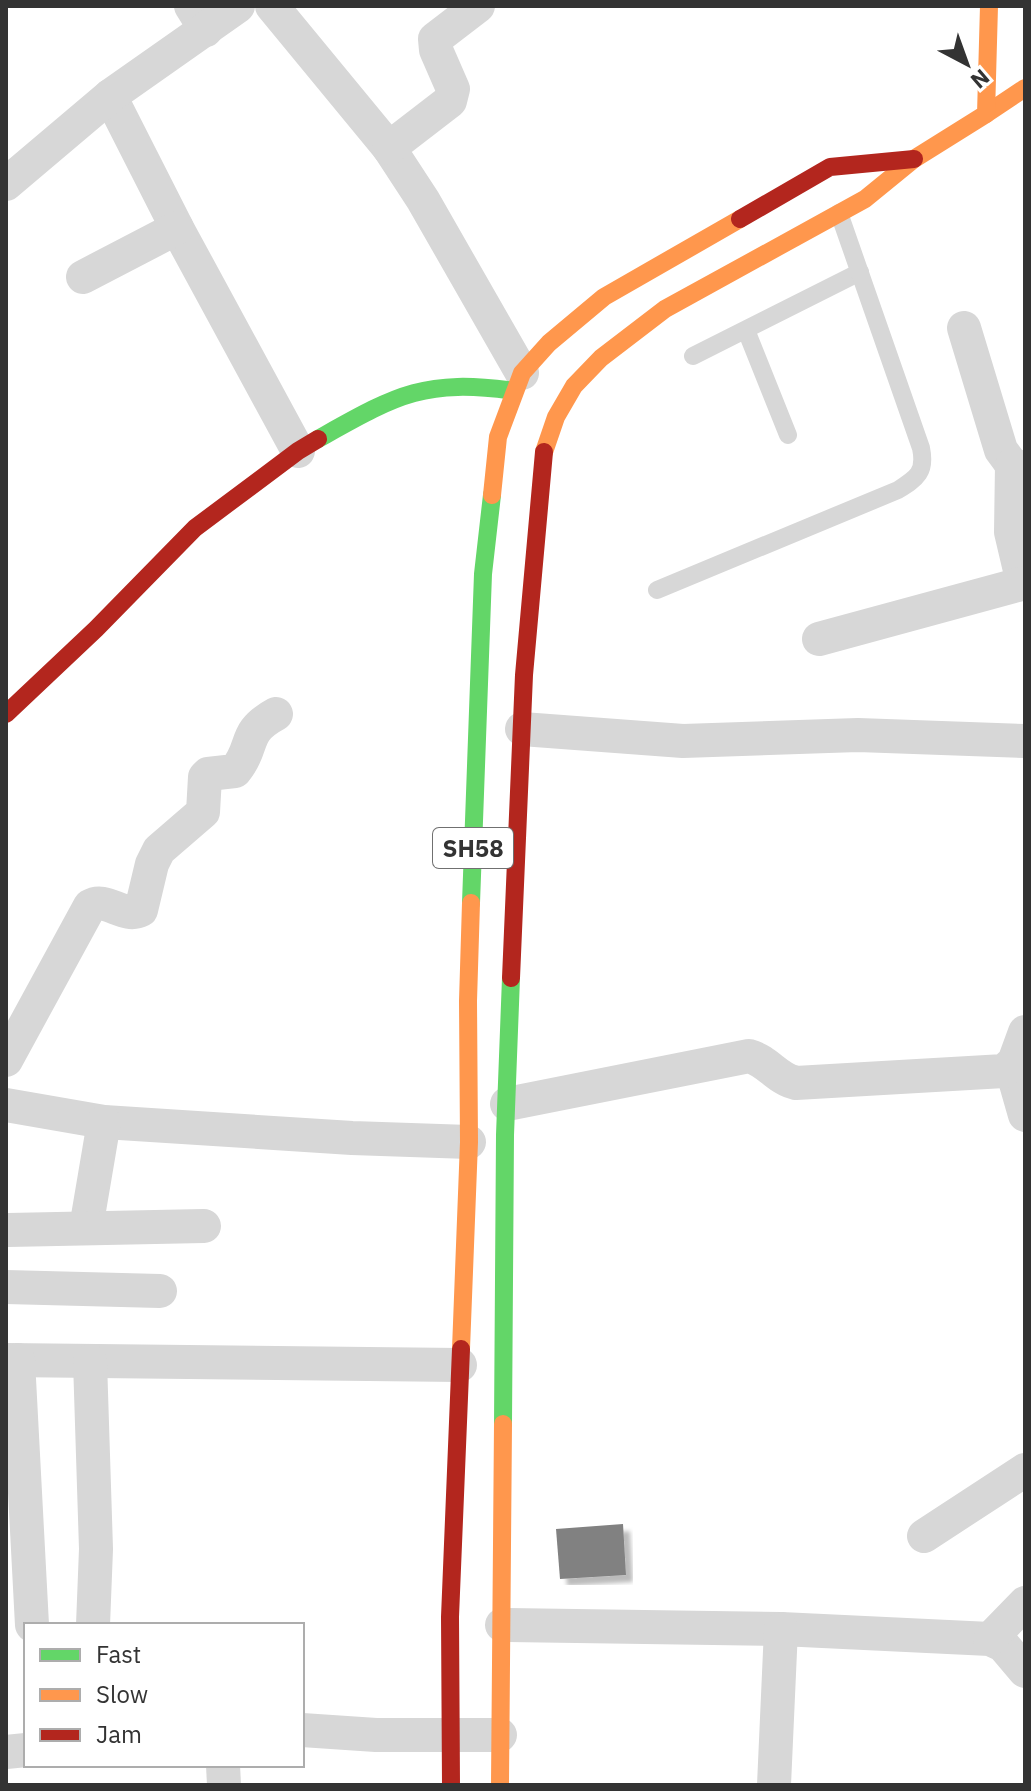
<svg xmlns="http://www.w3.org/2000/svg" width="1031" height="1791" viewBox="0 0 1031 1791" font-family="'IBM Plex Sans',sans-serif">
<style>
.building{fill:#818181;filter:url(#shadow)}
.lines{fill:none;stroke-linecap:round;stroke-linejoin:round}
.lane{stroke:#d7d7d7;stroke-width:18}
.street{stroke:#d7d7d7;stroke-width:34}
.fast{stroke:#63d668;stroke-width:18}
.slow{stroke:#ff974d;stroke-width:18}
.jam{stroke:#b3261e;stroke-width:18}
.labels{text-anchor:middle;dominant-baseline:central;stroke-width:8;stroke-linejoin:round;paint-order:stroke}
.shield{fill:#fff;stroke:#707070;stroke-width:2}
.shield-label{font-size:24px;font-weight:bold;fill:#333}
</style>
<defs>
<filter id="shadow"><feDropShadow dx="7" dy="7" stdDeviation="2" flood-color="#0004"/></filter>
</defs>
<rect width="100%" height="100%" fill="#fff"/>
<path class="building" d="M623 1524 626 1575 560 1579 556 1529Z"/>
<g class="lines">
<g class="lane">
<path d="M746 330 788 435"/>
<path d="M693 356 860 272"/>
<path d="M657 590 898 490C917 478 926 472 921 448L839 213"/>
</g>
<g class="street">
<path d="M191 6 206 30"/>
<path d="M272 6 389 148 423 200 522 373"/>
<path d="M110 96 177 228 298 451"/>
<path d="M389 148 450 101 453 89 436 50 435 39 478 6"/>
<path d="M6 184 110 96 238 6"/>
<path d="M83 277 177 228"/>
<path d="M964 328 1001 450 1012 465 1025 468"/>
<path d="M1012 465 1011 532 1023 583"/>
<path d="M819 639 1025 583"/>
<path d="M522 729 683 741 858 735 1025 741"/>
<path d="M6 1060 90 906C106 896 124 919 141 910L152 864 159 850 203 812 205 777 208 774 235 771C256 746 241 733 276 714"/>
<path d="M1011 1066 1025 1115"/>
<path d="M507 1104 749 1056C768 1061 777 1079 796 1083L1004 1071 1014 1062 1025 1032"/>
<path d="M6 1105 104 1122 352 1138 469 1142"/>
<path d="M86 1228 104 1122"/>
<path d="M8 1230 204 1226"/>
<path d="M6 1287 160 1291"/>
<path d="M6 1360 460 1365"/>
<path d="M18 1360 32 1625"/>
<path d="M90 1361 96 1549 93 1625"/>
<path d="M924 1536 1025 1470"/>
<path d="M502 1625 781 1629 990 1639 1003 1645 1025 1671"/>
<path d="M990 1639 1025 1603"/>
<path d="M302 1730 376 1735H500"/>
<path d="M6 1752 26 1750"/>
<path d="M223 1765 224 1785"/>
<path d="M774 1785 781 1629"/>
</g>
<g class="fast">
<path d="M318 439C395 396 423 378 514 391"/>
<path d="M471 903 483 574 492 495"/>
<path d="M503 1424 505 1135 511 978"/>
</g>
<g class="slow">
<path d="M986 114 1025 88"/>
<path d="M544 452 556 417 574 386 601 358 665 309 865 199 914 159 986 114 989 6"/>
<path d="M492 495 498 437 522 373 549 343 604 297 740 219"/>
<path d="M461 1349 469 1142 468 1001 471 903"/>
<path d="M500 1785 503 1424"/>
</g>
<g class="jam">
<path d="M740 219 830 167 914 159"/>
<path d="M6 714 96 629 195 528 298 451 318 439"/>
<path d="M511 978 524 675 544 452"/>
<path d="M451 1785 450 1617 461 1349"/>
</g>
</g>
<g class="labels">
<rect class="shield" x="433" y="828" width="80" height="40" rx="6"/>
<g class="shield-label">
<text x="473" y="848">SH58</text>
</g>
</g>
<rect width="1031" height="1791" fill="none" stroke="#333333" stroke-width="16"/>
<rect x="24" y="1623" width="280" height="144" fill="#ffffff" stroke="#adadad" stroke-width="2"/>
<rect x="40" y="1649" width="40" height="12" fill="#63d668" stroke="#adadad" stroke-width="2"/>
<text x="96" y="1663" font-size="24" fill="#333333">Fast</text>
<rect x="40" y="1689" width="40" height="12" fill="#ff974d" stroke="#adadad" stroke-width="2"/>
<text x="96" y="1703" font-size="24" fill="#333333">Slow</text>
<rect x="40" y="1729" width="40" height="12" fill="#b3261e" stroke="#adadad" stroke-width="2"/>
<text x="96" y="1743" font-size="24" fill="#333333">Jam</text>
<g transform="translate(967 64) rotate(139)" stroke="#ffffff" stroke-width="6" paint-order="stroke">
<path d="M0-6L14 30L0 20L-14 30Z" fill="#333333"/>
<text y="-12" font-size="22" font-weight="bold" text-anchor="middle" fill="#333333">N</text>
</g>
</svg>
